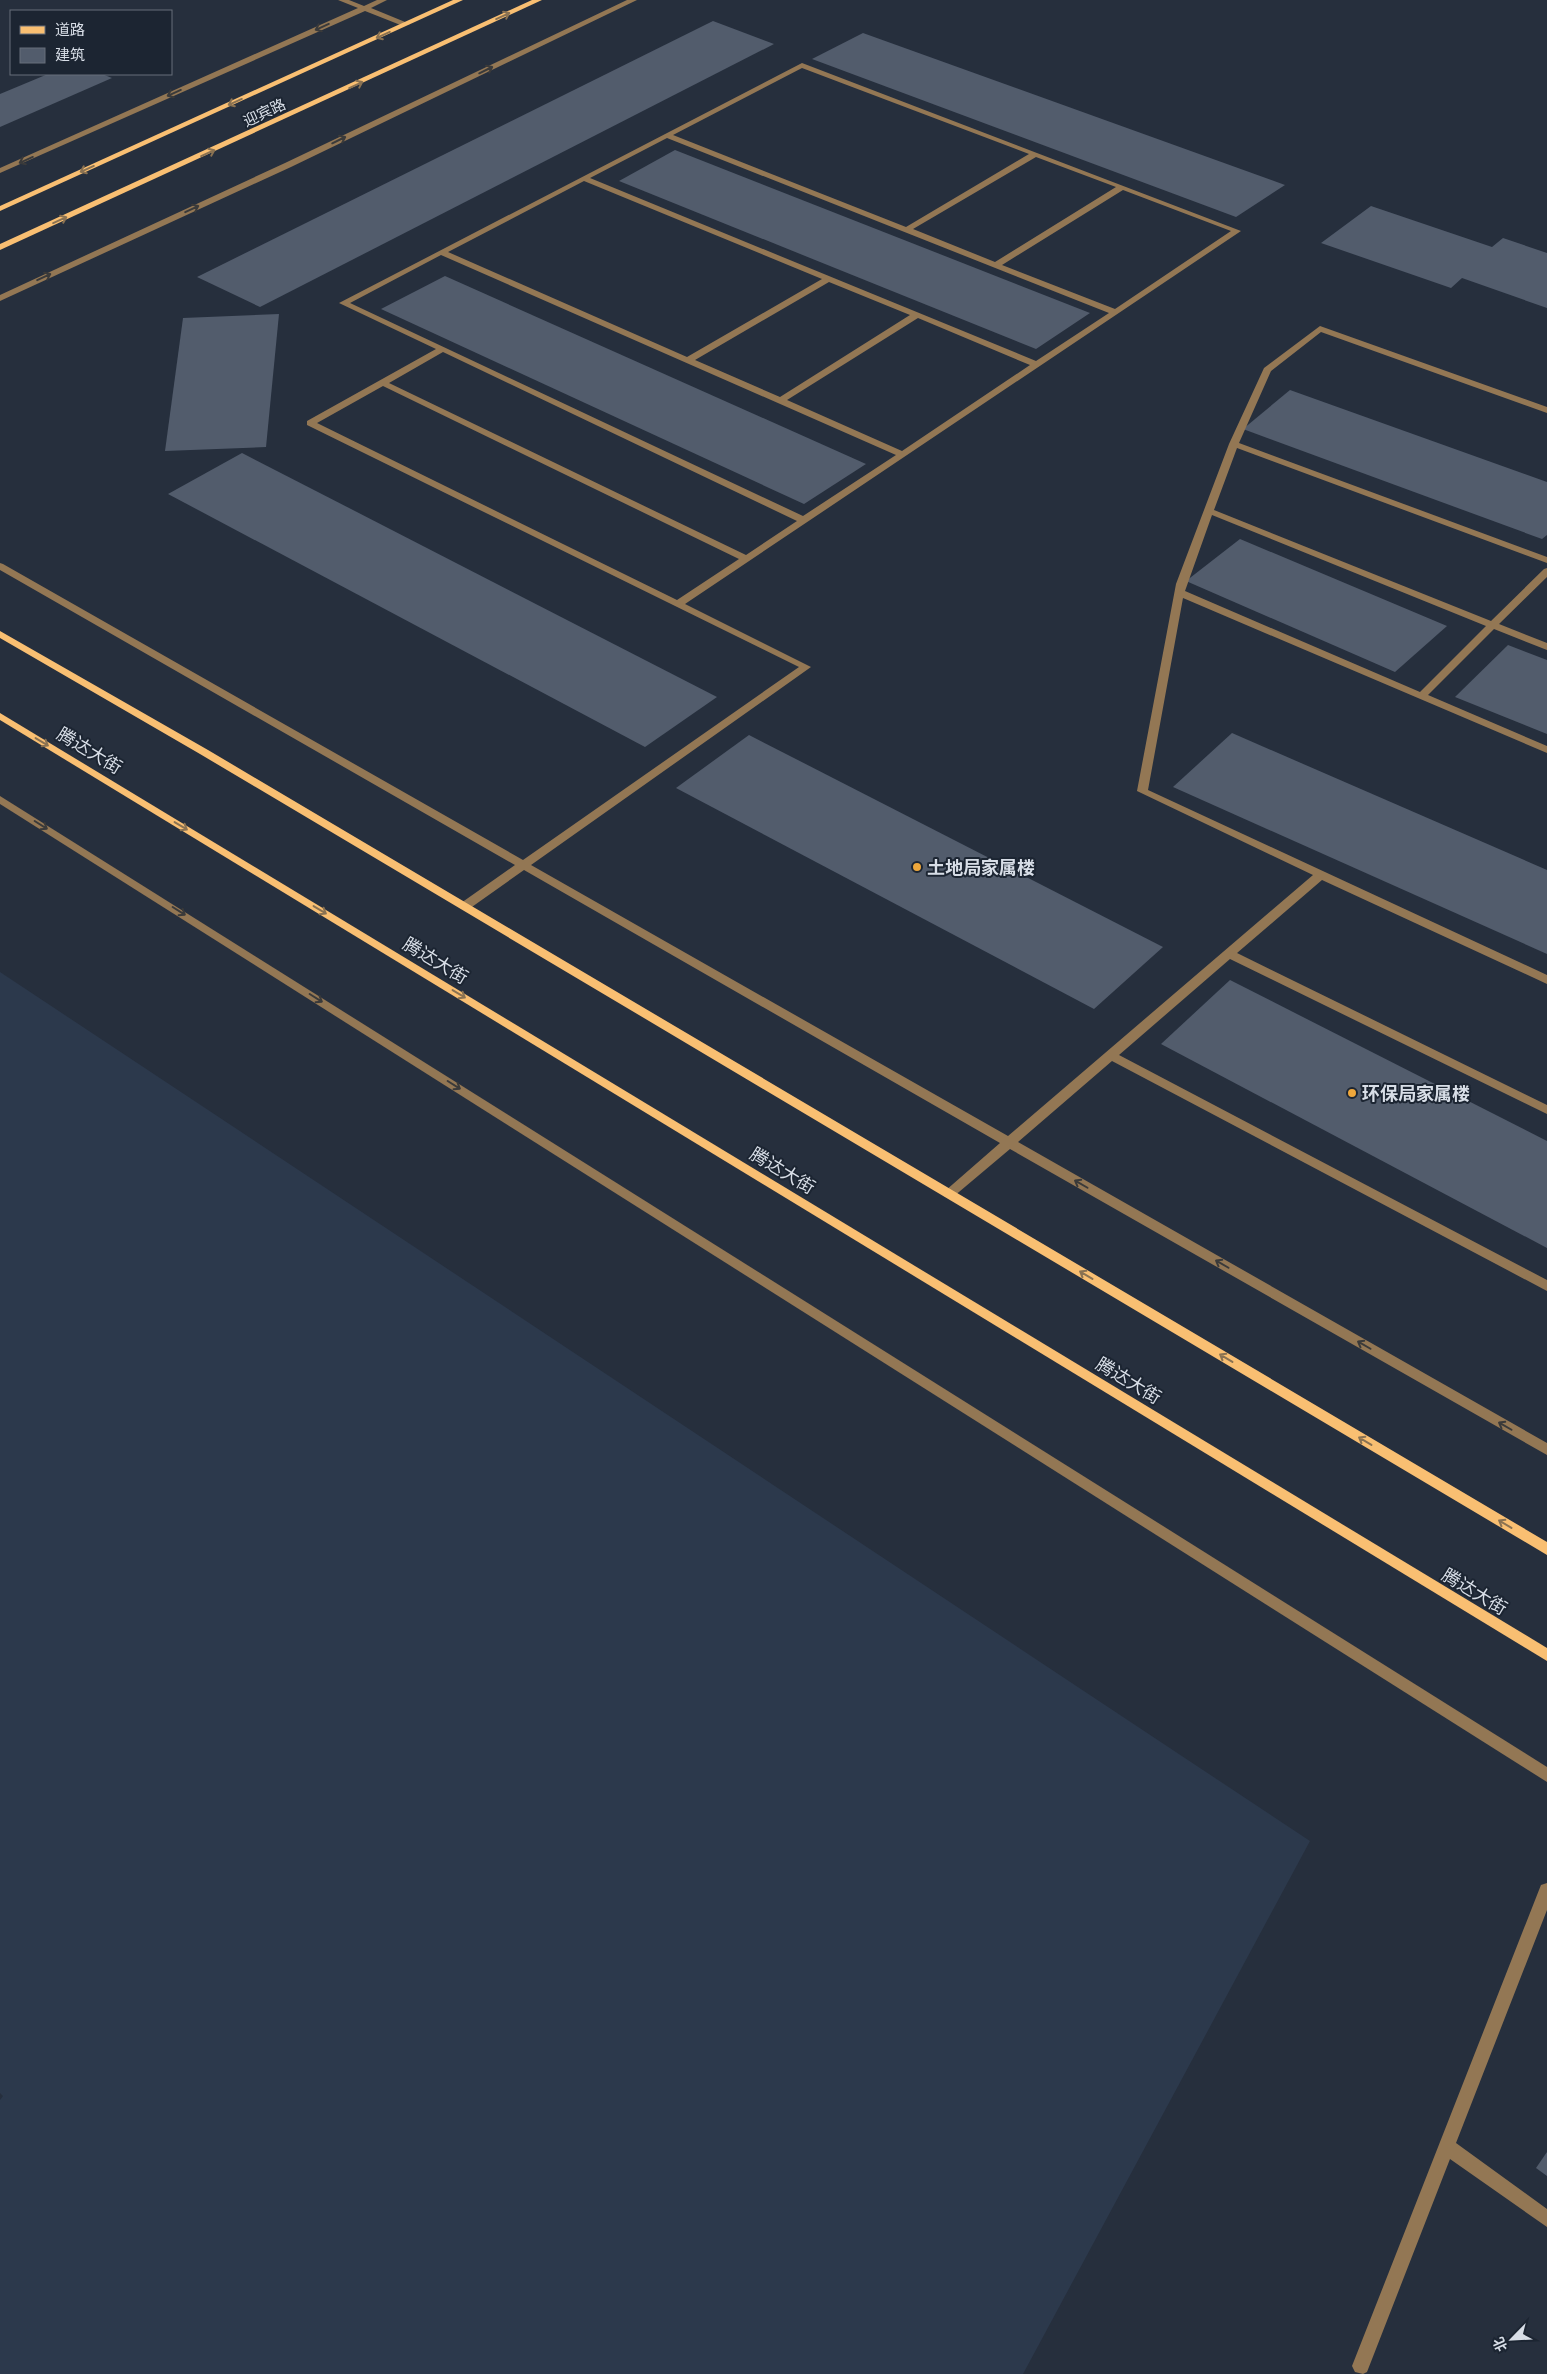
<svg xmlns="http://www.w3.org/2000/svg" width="1547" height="2374" viewBox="0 0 1547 2374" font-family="Barlow,'Noto Sans SC',sans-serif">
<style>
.built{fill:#2c394c}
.building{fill:#525c6c}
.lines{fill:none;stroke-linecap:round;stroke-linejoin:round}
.minor{fill:#937754;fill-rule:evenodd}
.major{fill:#f9bf72;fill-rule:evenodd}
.oneway{stroke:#8a7252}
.oneway2{stroke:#3a3a3a}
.poi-dot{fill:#eea73c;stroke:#1c2532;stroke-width:2}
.labels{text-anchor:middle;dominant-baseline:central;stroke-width:4;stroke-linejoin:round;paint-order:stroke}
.far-street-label{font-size:15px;fill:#d8dee7;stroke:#1c2532}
.street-label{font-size:18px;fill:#d8dee7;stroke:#1c2532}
.poi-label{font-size:18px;font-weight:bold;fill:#d8dee7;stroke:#1c2532;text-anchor:start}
</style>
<rect width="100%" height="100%" fill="#262f3d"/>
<path class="built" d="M0 972 1310 1841 1023 2374H0V2100L3 2096 0 2093Z"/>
<g class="building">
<path d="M713 21 774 44 260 307 197 277Z"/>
<path d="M863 33 1285 185 1236 217 812 59Z"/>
<path d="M48 74H102L112 78 0 127V94Z"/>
<path d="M675 150 1090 313 1036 349 619 181Z"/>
<path d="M1371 206 1492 247 1503 238 1547 253V308L1462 278 1451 288 1321 243Z"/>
<path d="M445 276 866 464 804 504 381 309Z"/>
<path d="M279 314 266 447 165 451 183 318Z"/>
<path d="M1290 390 1547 482V535L1542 539 1243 429Z"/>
<path d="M242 453 717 697 645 747 168 494Z"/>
<path d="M1240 539 1447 626 1395 672 1186 581Z"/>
<path d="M1508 645 1547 660V734L1455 697Z"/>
<path d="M1232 733 1547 870V954L1173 787Z"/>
<path d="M749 735 1163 947 1094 1009 676 788Z"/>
<path d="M1230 980 1547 1141V1248L1161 1044Z"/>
<path d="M1547 2152V2176L1536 2168Z"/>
</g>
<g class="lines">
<g class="minor">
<path d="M338 0H349L364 6 377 0H387L371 8 410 24 403 26 365 11 0 173V168L358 8Z"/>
<path d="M627 0H637L291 167 0 301V295L285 163Z"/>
<path d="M802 63 1241 231 685 604 811 667 531 865 1008 1136 1313 875 1137 791 1176 584 1229 444 1264 368 1320 326 1547 407V413L1321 332 1271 371 1239 443 1547 557V563L1237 448 1214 510 1491 621 1544 569 1547 568V577L1499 624 1547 643V650L1494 629 1428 695 1547 746V753L1183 598 1148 790 1547 975V984L1322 880 1237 953 1547 1105V1114L1230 959 1119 1055 1547 1280V1291L1112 1061 1018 1142 1547 1443V1455L1010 1149 953 1197H945L943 1194 945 1191 1000 1143 524 870 469 909H461L459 906 461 903 515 865 0 570V563L3 564 523 860 799 667 307 425V421L436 349 339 303ZM802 68 1029 154 906 227 673 135ZM667 138 1109 313 1036 361 590 178ZM1036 157 1116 187 995 262 913 229ZM584 181 822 279 687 357 448 252ZM1123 190 1231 231 1115 309 1002 265ZM441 255 896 455 803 516 350 303ZM829 282 910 315 780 397 695 360ZM918 318 1030 365 902 451 787 400ZM443 352 797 521 746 555 389 383ZM383 386 739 559 677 600 317 423ZM1212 515 1486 626 1420 692 1185 591Z"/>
<path d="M0 796 1547 1767V1782L0 804Z"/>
<path d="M1547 1883V1910L1456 2143 1547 2209V2227L1450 2159 1367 2372 1363 2374 1355 2372 1352 2366 1539 1890 1541 1885Z"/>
</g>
<g class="major">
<path d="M453 0H463L0 211V206Z"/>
<path d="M532 0H542L0 250V244Z"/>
<path d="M0 631 208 750 1547 1542V1555L200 754 0 638Z"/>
<path d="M0 713 1547 1648V1661L0 720Z"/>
</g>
</g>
<defs><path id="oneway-shaft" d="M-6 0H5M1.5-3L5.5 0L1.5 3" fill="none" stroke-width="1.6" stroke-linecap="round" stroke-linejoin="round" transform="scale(1.25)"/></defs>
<g class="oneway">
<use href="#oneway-shaft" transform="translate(503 16) rotate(-25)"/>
<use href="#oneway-shaft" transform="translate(383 35) rotate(156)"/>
<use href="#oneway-shaft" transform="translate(356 85) rotate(-25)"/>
<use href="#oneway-shaft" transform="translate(235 102) rotate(156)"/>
<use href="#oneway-shaft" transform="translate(208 153) rotate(-24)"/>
<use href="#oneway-shaft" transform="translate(87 169) rotate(156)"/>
<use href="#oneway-shaft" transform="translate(60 220) rotate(-24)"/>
<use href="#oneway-shaft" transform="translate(42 742) rotate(31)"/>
<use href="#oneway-shaft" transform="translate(181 826) rotate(31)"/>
<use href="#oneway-shaft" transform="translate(320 910) rotate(31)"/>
<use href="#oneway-shaft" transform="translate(459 994) rotate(31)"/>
<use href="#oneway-shaft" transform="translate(1086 1275) rotate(-149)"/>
<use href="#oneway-shaft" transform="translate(1226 1358) rotate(-149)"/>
<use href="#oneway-shaft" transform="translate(1365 1441) rotate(-149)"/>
<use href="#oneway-shaft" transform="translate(1505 1524) rotate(-149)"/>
</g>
<g class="oneway2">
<use href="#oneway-shaft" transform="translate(322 27) rotate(156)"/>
<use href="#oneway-shaft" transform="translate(486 70) rotate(-26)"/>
<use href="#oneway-shaft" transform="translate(174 93) rotate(156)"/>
<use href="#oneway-shaft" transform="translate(339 140) rotate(-26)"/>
<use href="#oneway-shaft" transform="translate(26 160) rotate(156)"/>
<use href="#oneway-shaft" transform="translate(192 209) rotate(-25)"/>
<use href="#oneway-shaft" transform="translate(44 277) rotate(-25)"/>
<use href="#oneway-shaft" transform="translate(41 825) rotate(32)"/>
<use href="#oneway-shaft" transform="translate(179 911) rotate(32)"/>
<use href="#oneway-shaft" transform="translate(316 998) rotate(32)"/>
<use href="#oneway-shaft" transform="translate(454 1085) rotate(32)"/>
<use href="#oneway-shaft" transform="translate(1081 1184) rotate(-150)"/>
<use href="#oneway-shaft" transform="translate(1222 1264) rotate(-150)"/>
<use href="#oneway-shaft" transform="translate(1364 1345) rotate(-150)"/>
<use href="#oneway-shaft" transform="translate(1505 1426) rotate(-150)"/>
</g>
<g class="poi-dot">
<circle cx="917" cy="867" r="5"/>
<circle cx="1352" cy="1093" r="5"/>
</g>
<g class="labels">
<g class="far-street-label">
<text transform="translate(264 112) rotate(-25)">迎宾路</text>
</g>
<g class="street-label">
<text transform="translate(90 750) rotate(31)">腾达大街</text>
<text transform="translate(436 960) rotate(31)">腾达大街</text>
<text transform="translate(783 1170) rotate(31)">腾达大街</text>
<text transform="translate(1129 1380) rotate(31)">腾达大街</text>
<text transform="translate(1475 1591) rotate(31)">腾达大街</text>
</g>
<g class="poi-label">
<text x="927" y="867">土地局家属楼</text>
<text x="1362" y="1093">环保局家属楼</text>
</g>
</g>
<rect x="10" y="10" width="162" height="65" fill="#1c2532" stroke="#676f7a"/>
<rect x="20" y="26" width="25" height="8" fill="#f9bf72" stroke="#676f7a"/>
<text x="55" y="35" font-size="15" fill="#d8dee7">道路</text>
<rect x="20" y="48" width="25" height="15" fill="#525c6c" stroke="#676f7a"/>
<text x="55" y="60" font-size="15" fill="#d8dee7">建筑</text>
<g transform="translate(1512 2339) rotate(246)" stroke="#1c2532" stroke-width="4" paint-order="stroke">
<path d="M0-4L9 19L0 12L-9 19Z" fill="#d8dee7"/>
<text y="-8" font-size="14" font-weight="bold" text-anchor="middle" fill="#d8dee7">北</text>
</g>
</svg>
